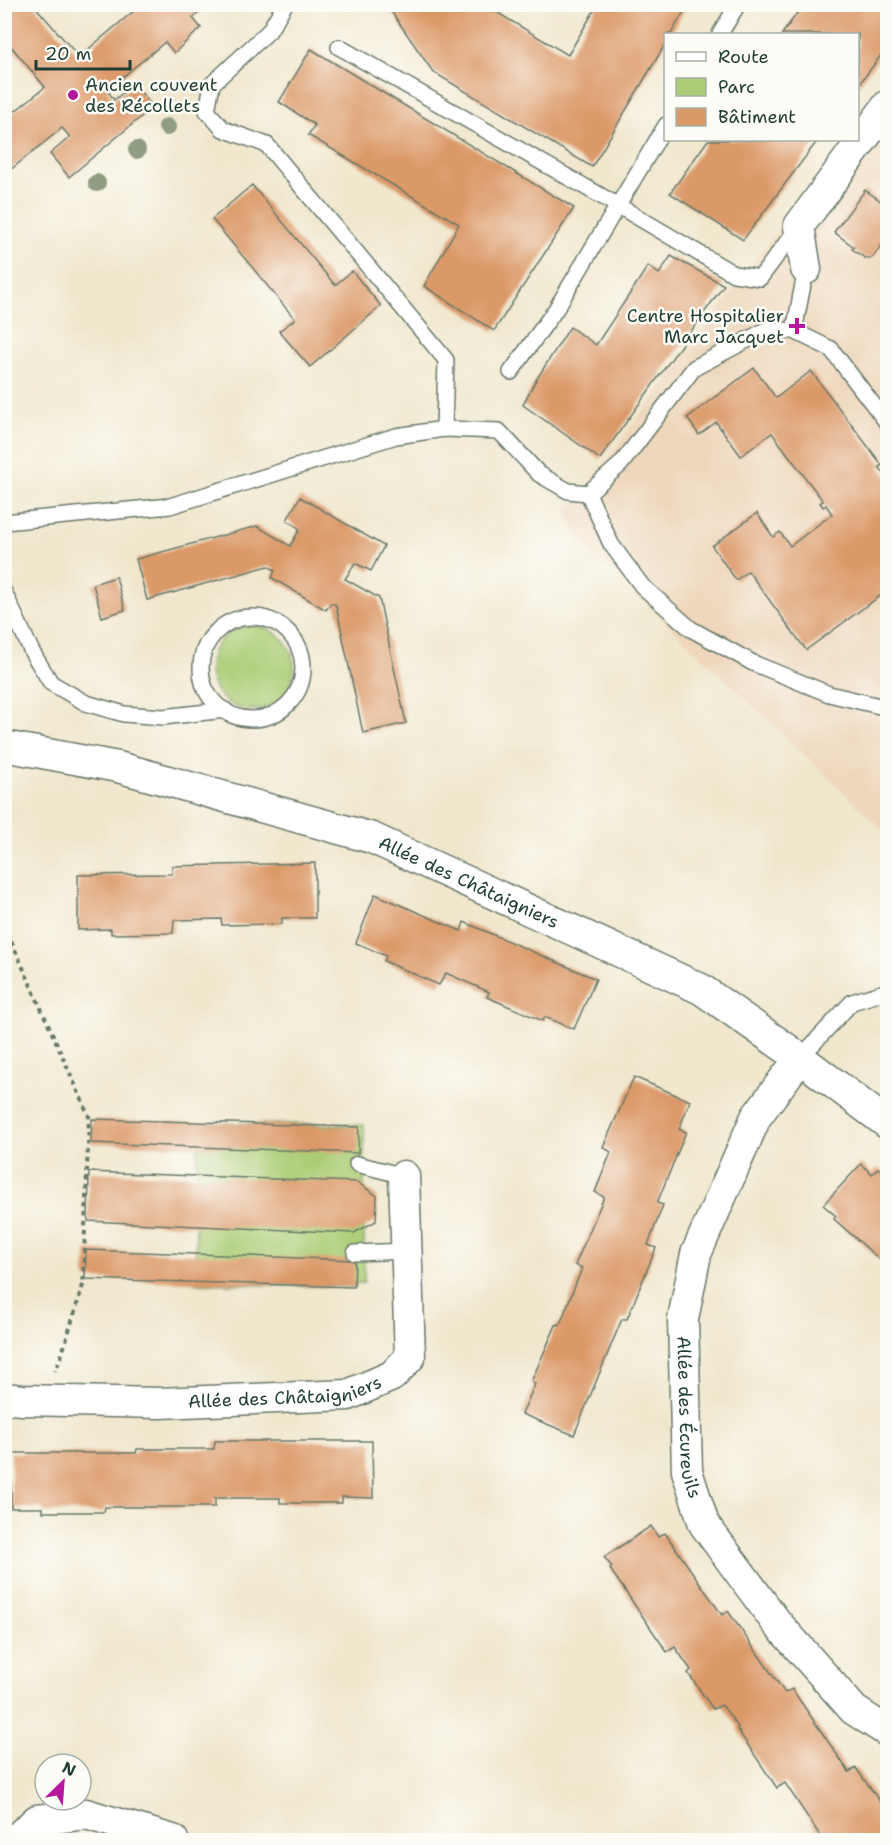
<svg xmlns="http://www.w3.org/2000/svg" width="892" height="1845" viewBox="0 0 892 1845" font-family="'Shantell Sans',sans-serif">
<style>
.built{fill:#eed7bb}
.green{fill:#accd76;stroke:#668555;stroke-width:1.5}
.building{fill:#db9968}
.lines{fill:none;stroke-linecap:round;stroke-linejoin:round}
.lane-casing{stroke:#68786a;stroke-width:18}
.street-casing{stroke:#68786a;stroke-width:33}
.path{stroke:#68786a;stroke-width:4;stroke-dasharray:4.5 4.5;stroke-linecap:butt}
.lane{stroke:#fff;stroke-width:15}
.street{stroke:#fff;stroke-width:30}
.tree{fill:#909d82}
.poi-dot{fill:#b5179e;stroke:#fdfcf7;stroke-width:2}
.labels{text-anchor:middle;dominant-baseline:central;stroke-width:5;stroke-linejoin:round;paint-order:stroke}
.poi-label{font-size:18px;fill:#1f3d34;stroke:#fdfcf7;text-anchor:start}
.street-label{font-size:18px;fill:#1f3d34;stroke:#fdfcf7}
</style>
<rect width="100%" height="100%" fill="#fdfcf7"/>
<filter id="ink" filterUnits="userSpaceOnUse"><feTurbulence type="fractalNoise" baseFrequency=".0167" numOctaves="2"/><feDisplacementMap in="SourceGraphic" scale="12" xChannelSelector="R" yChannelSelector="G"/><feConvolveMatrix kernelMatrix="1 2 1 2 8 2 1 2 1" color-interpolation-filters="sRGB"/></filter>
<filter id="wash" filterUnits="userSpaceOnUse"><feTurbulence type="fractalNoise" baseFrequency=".008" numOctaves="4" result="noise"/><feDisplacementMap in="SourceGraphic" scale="24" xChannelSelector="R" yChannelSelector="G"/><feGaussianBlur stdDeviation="1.35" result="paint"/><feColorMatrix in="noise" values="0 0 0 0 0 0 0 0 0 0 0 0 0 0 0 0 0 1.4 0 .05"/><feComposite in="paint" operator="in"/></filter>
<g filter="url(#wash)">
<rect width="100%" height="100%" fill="#f0e7cd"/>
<path class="built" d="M887 83V834L578 538 568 512Z"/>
<g class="green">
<circle cx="252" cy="668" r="42"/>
<path d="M198 1123 364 1125V1283H355V1287L195 1283Z"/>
</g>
<g id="blocks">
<g class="building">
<path d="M4 4H33L79 57 142 4H209L193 18 201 28 174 53 165 42 107 90 114 100 134 84 153 107 69 177 50 154 70 137 62 128 4 175V120L45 87 4 38Z"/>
<path d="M386 4H483L568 55 598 4H688L671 34H666V43L592 167 433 72Z"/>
<path d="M803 5H888V46L858 86V34H782Z"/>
<path d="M311 49 574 208 494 331 424 286 459 224 308 135 315 125 279 102Z"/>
<path d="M708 140H818L743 240 670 193Z"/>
<path d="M252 185 335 285 352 271 381 306 310 367 279 331 295 319 212 219Z"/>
<path d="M865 190 888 206V237L872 258H865L852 249 854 247 834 232Z"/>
<path d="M671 256 724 285 600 459 523 405 534 383 570 327 596 345 648 266 659 274Z"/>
<path d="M754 368 776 398 811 371 882 465 879 467 888 478V590L806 650 748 571 736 580 712 546 757 513 773 537 780 532 790 546 832 514 826 505 823 507 820 503 823 501 772 433 741 456 716 422 699 435 687 418Z"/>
<path d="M300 497 384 546 371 571 355 563 345 579 379 598 406 723 363 733 336 605 331 603 326 610 272 578 275 570 268 566 147 600 136 559 257 526 290 546 300 529 287 520Z"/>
<path d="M116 577 125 610 102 617 93 584Z"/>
<path d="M315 863V918H282V924L222 925 221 919 174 920 173 933 111 934V929L78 930V875L172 874V866Z"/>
<path d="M375 894 461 931 464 922 596 979 574 1029 545 1017 543 1021 487 997 489 992 446 973 439 985 384 961 386 956 356 943Z"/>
<path d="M634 1077 690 1101 679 1129 686 1132 657 1203 663 1205 648 1245 656 1248 627 1319H622L574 1435 522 1414 535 1384 531 1382 556 1325 560 1324 582 1268 575 1265 604 1197 595 1192 611 1152 603 1147Z"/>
<path d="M92 1119 359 1127 358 1153 91 1143Z"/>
<path d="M861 1164 872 1174 878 1168 888 1176V1264L886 1265 834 1219 836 1216 823 1205Z"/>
<path d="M89 1172 357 1182 377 1196 376 1221 354 1233 88 1221Z"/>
<path d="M86 1250 355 1260 354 1287 85 1279Z"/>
<path d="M215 1441H372L373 1498 342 1497V1503H280V1498H215V1507H105L104 1512H43V1508H11V1453H136L137 1449H214Z"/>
<path d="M651 1526 658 1537 665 1533 722 1615 728 1611 785 1693 792 1689 849 1772 856 1768 888 1813V1840H823L785 1783 777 1788 737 1729 738 1727 722 1705 713 1709 688 1673 691 1670 675 1647 667 1652 610 1569 612 1567 604 1557Z"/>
</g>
</g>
</g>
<g filter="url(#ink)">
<use href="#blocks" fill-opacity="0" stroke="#68786a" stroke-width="1.5"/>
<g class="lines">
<g class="lane-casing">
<g id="lane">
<path d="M285 4 269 31 212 84 207 111 223 129 267 145 446 360 444 429"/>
<path d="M720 34 738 4"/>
<path d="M339 47 617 205 734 274 760 278 799 226"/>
<path d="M794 331 806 269"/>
<path d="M511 372 556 309 666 125"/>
<path d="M588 493 621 464 694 368 768 329 794 331 831 349 888 424"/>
<path d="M588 493 611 544 642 586 691 629 753 663 829 694 888 708"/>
<path d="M4 522 170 506 396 436 444 429 499 431 539 474 568 491 588 493"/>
<path d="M4 592 32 652 51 683 86 703 124 714 163 717 225 710"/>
<circle cx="252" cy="668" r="51"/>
<path d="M800 1058 852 1002 888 991"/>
<path d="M357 1164 404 1176"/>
<path d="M355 1253 407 1251"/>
</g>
</g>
<g class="street-casing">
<g id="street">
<path d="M806 269 799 226 888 105"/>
<path id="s1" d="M4 746 118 767 372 838 701 989 800 1058 888 1124"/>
<path id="s2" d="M800 1058 756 1117 696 1254 683 1319 687 1471 704 1524 777 1623 854 1710 888 1732"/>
<path id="s3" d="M4 1398 22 1400 160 1403 348 1395 392 1376 410 1357 404 1176"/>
<path d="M15 1840 37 1820 86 1814 173 1840"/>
</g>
</g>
<path class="path" d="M4 925 89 1116 83 1285 61 1357 55 1371"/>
<use href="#lane" class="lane"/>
<use href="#street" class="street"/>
</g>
<g class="tree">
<circle cx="167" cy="127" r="9"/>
<circle cx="137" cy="150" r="9"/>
<circle cx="97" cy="183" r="9"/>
</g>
</g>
<g class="poi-dot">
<circle cx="73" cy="95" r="6"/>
<path d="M794 317h6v6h6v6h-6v6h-6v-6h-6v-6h6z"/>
</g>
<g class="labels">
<g class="poi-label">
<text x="85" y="85">Ancien couvent<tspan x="85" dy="21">des Récollets</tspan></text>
<text x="784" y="316" text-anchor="end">Centre Hospitalier<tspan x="784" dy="21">Marc Jacquet</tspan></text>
</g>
<g class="street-label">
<text stroke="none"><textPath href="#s1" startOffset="486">Allée des Châtaigniers</textPath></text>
<text stroke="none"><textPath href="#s3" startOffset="282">Allée des Châtaigniers</textPath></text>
<text stroke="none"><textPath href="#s2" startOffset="388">Allée des Écureuils</textPath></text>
</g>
</g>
<rect width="892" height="1845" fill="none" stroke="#fdfcf7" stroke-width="24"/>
<rect x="664" y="33" width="195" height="108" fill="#fdfcf7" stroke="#a4b0a9" stroke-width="1.5"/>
<rect x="676" y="52" width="30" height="9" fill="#ffffff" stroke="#a4b0a9" stroke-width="1.5"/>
<text x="718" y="63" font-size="18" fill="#1f3d34">Route</text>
<rect x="676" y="78" width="30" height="18" fill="#accd76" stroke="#a4b0a9" stroke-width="1.5"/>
<text x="718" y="93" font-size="18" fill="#1f3d34">Parc</text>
<rect x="676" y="108" width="30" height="18" fill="#db9968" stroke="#a4b0a9" stroke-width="1.5"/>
<text x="718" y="123" font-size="18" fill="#1f3d34">Bâtiment</text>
<g transform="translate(63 1782) rotate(25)"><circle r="28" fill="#fdfcf7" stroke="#a4b0a9" stroke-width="1.5"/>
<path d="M0-4.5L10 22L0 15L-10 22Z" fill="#b5179e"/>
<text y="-9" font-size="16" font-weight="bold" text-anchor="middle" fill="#1f3d34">N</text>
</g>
<path d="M36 60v9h94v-9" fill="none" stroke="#1f3d34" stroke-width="3"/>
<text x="45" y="60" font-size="18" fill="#1f3d34" stroke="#fdfcf7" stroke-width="4.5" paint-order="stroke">20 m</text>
</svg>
